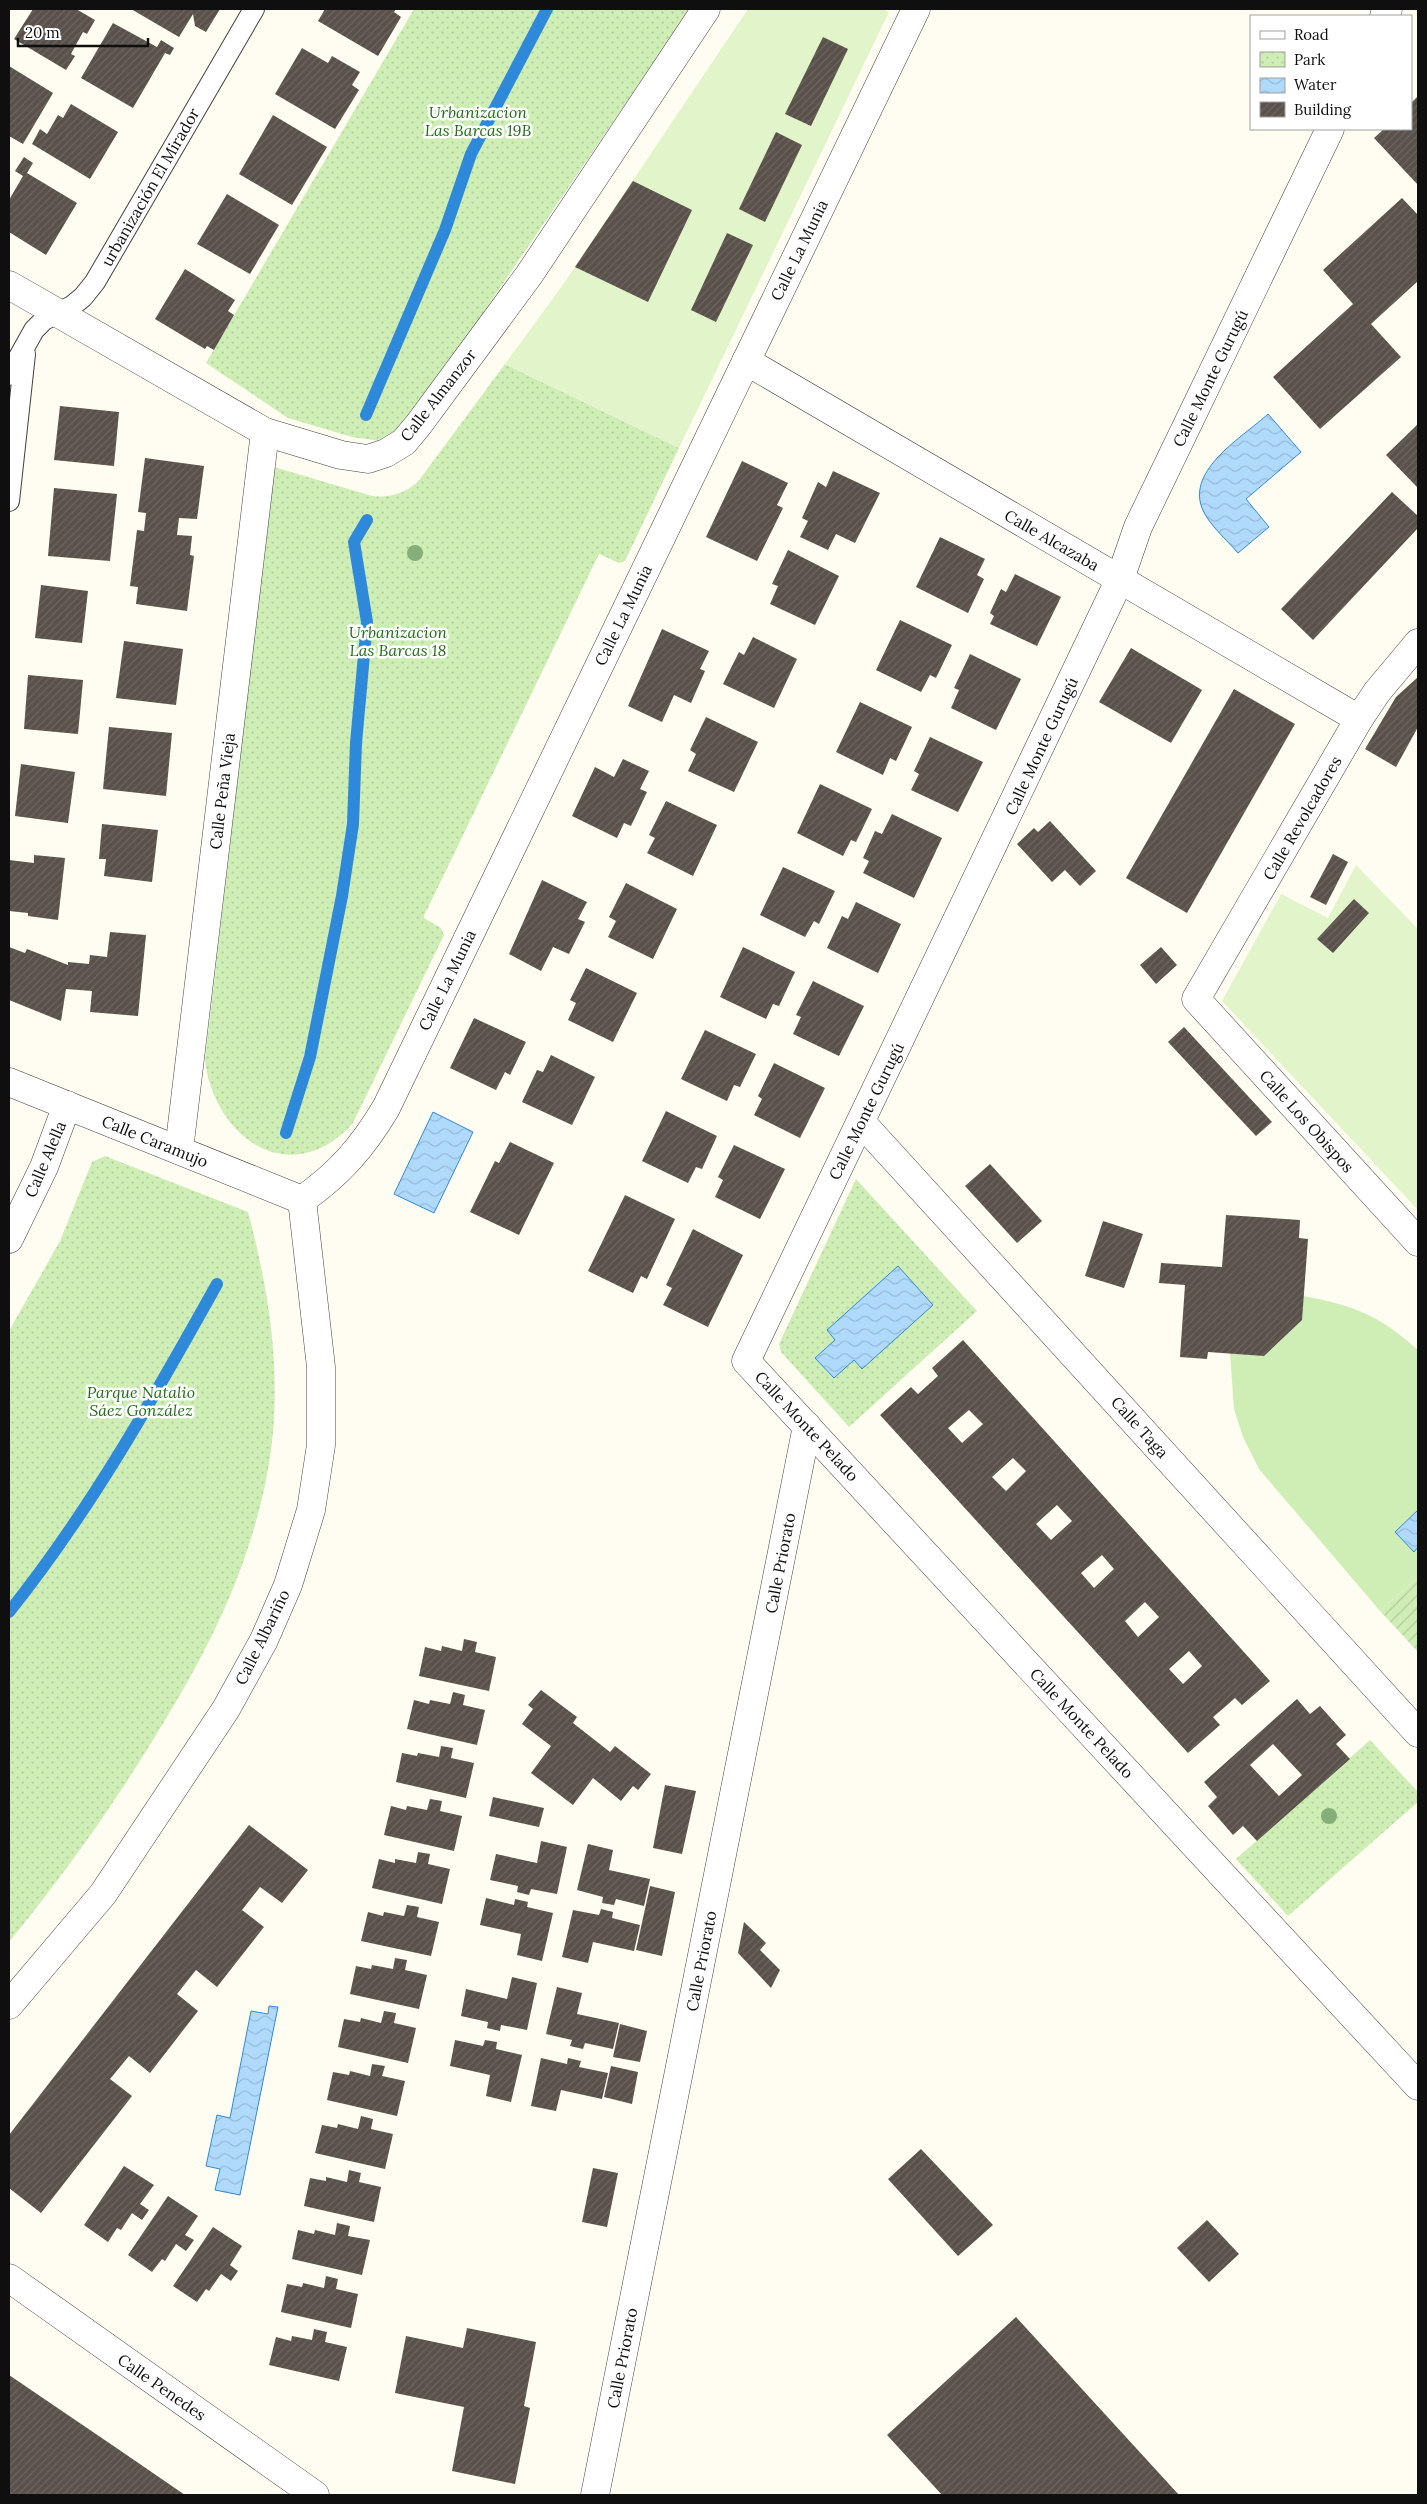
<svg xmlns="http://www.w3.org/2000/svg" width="1427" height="2504" viewBox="0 0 1427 2504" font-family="Lora,serif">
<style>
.grass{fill:#cfeeb6}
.park{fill:url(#park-dots)}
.garden{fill:url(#garden-furrows)}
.pitch{fill:#e2f4c9}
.water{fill:url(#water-waves);stroke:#2f89db}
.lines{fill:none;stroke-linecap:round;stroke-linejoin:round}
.stream{stroke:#2f89db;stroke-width:12}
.building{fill:url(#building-hatch);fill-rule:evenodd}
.lane-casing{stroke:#424242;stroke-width:22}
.street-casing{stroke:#424242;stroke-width:29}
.lane{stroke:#fff;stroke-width:20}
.street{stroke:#fff;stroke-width:28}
.tree{fill:#86ae7a}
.labels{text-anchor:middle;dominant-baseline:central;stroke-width:5;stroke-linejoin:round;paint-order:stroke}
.park-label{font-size:16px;font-style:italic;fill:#236e18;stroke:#fff}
.street-label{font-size:16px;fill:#0f0f0f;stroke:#fff}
</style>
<defs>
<pattern id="park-dots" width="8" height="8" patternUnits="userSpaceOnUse" patternTransform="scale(1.25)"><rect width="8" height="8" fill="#cfeeb6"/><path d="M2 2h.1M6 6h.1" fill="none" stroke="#b1cb9b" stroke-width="1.8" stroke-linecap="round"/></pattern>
<pattern id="garden-furrows" width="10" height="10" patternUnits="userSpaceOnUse" patternTransform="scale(1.25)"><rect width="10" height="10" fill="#cfeeb6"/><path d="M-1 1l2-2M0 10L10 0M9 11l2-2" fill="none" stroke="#b1cb9b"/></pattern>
<pattern id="water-waves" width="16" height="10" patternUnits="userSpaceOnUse" patternTransform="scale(1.25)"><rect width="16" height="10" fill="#b0dafc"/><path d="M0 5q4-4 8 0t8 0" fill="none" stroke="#96bad7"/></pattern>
<pattern id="building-hatch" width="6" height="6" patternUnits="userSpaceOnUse" patternTransform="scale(1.25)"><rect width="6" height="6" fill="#59514a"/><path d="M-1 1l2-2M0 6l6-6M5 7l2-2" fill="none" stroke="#6c6560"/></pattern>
</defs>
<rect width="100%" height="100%" fill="#fffdf1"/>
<path class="grass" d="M1303 1296C1354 1305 1380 1316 1418 1350V1577L1380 1611 1259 1469 1243 1437 1234 1409 1230 1353Z"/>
<g class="park">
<path d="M414 9H690L474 326 399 432 380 441 352 437 288 418 206 363Z"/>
<path d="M505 364 679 448 625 561 619 563 599 554 424 916V918L441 928 444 935 353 1123C291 1192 214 1138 205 1060L274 467 372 496C390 498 408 493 420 479Z"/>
<path d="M105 1156 248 1212C270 1294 283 1379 269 1464 251 1570 204 1659 148 1748 106 1816 59 1881 9 1942V1331L60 1241 92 1162Z"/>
<path d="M856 1179 977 1311 849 1427 781 1352 779 1344Z"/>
<path d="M1370 1740 1418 1792V1802L1288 1916 1236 1859Z"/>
</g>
<path class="garden" d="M1418 1577V1652L1380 1611Z"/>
<g class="pitch">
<path d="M748 9H882L889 12 679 448 505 364 562 286Z"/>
<path d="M1356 865 1418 929V1210L1222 1001 1281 894 1328 918Z"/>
</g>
<g class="water">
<path d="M1268 414 1301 452 1246 499 1269 527 1238 553C1227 540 1208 524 1202 508 1187 469 1243 437 1268 414Z"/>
<path d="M433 1112 473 1132 434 1213 394 1194Z"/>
<path d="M898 1266 933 1305 862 1369 854 1360 834 1378 815 1358 835 1340 827 1330Z"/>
<path d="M1418 1510V1547L1414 1552 1395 1532Z"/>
<path d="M269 2006 278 2007 240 2195 215 2190 220 2169 206 2166 217 2115 230 2118 251 2011 268 2014Z"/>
</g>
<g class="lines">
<g class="stream">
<path d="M366 415 445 230 471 154 547 9"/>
<path d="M286 1133 310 1057 342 896 353 824 356 743 367 622 354 542 367 520"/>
<path d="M9 1612C90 1511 154 1397 217 1284"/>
</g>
</g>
<g class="building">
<path d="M33 9H76L95 20 87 34 83 32 72 52 71 54 75 56 66 70 14 39Z"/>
<path d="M131 9H220L206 32 195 26 193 14 179 37Z"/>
<path d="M325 9H396L394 12 401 17 378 56 318 21Z"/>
<path d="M113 23 157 47 161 40 174 48 170 55 165 53 133 108 81 78Z"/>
<path d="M823 37 848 49 811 126 785 114Z"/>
<path d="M302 48 328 63 332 56 360 72 352 85 359 90 335 129 275 94Z"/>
<path d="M9 66 53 93 23 144 9 136Z"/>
<path d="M1418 96V185L1374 138 1384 129H1411V103Z"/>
<path d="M71 104 118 132 90 179 32 144 40 129 47 134 58 115 63 118Z"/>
<path d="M273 115 327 147 292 205 239 174Z"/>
<path d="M776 132 802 145 765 222 739 209Z"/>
<path d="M24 157 33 163 27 173 77 203 46 255 9 232V200L23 176 15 171Z"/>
<path d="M633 181 692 210 648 302 575 267Z"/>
<path d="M227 194 279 225 250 274 197 244Z"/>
<path d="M1402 198 1418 215V281L1371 324 1401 357 1320 429 1273 377 1353 304 1323 270Z"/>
<path d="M727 233 753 245 716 322 691 310Z"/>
<path d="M185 269 235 300 228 311 234 315 214 350 207 346 205 349 155 319Z"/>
<path d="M60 406 119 412 114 466 54 460Z"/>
<path d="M1418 424V488L1386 455Z"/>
<path d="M145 458 204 466 197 519 179 518 177 535 192 536 190 555 194 556 187 611 136 604 138 587 130 586 137 530 144 531 146 513 138 512Z"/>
<path d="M742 461 788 483 777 505 783 508 757 561 706 537Z"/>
<path d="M833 471 880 493 855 543 836 534 828 550 800 537 808 521 802 518 818 482 826 487Z"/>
<path d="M54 488 117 494 110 561 48 556Z"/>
<path d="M1392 492 1418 516V528L1313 640 1281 609Z"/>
<path d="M940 537 985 559 977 575 984 579 968 613 916 587Z"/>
<path d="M788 550 839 576 815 625 770 604 778 586 772 584Z"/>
<path d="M1015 574 1061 597 1037 646 990 624 994 616 990 613 1001 589 1006 592Z"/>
<path d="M41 585 88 591 82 643 35 638Z"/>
<path d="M900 620 952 645 936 678 930 675 921 692 876 670Z"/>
<path d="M662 629 709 651 700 669 705 671 691 703 674 695 662 722 628 706Z"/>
<path d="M753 637 797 659 774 708 723 684 739 652 744 655Z"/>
<path d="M124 641 183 649 176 705 116 698Z"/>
<path d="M1131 648 1202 690 1171 743 1099 702Z"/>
<path d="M970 654 1021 679 996 730 951 708 959 690 954 688Z"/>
<path d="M28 675 83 680 78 734 24 729Z"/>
<path d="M1418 677V727L1396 767 1365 749 1396 697Z"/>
<path d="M1234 689 1295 724 1187 913 1126 878Z"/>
<path d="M860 702 912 727 896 761 890 758 883 775 836 752Z"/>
<path d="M706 717 758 742 734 792 688 771 696 754 690 750Z"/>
<path d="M109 727 172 733 166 796 103 789Z"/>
<path d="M930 737 983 762 958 812 911 790 919 774 914 771Z"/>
<path d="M623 759 649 771 640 789 647 792 631 826 624 823 617 838 572 816 595 767 614 777Z"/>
<path d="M21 764 75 772 68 823 15 816Z"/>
<path d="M820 784 872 809 856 842 851 840 843 856 797 833Z"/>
<path d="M666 801 717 825 693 876 647 853 655 838 649 835Z"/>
<path d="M892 814 942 838 914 898 863 873 869 861 863 858 875 831 882 834Z"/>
<path d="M1050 821 1096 871 1080 886 1065 870 1052 882 1017 844 1034 828 1038 832Z"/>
<path d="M102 824 158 830 152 882 104 876 106 859H99Z"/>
<path d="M1333 854 1348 862 1326 905 1310 897Z"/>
<path d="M34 855 65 858 58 920 28 916V913L9 911V860L34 863Z"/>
<path d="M783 867 835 891 819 924 814 921 805 937 760 915Z"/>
<path d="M542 880 587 902 578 919 585 922 569 954 553 947 541 971 509 954Z"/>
<path d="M626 883 677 909 653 959 608 937 616 921 609 917Z"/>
<path d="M1354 899 1369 913 1333 953 1317 939Z"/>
<path d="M856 902 901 924 878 973 827 948 842 916 848 919Z"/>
<path d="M110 932 146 935 138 1016 90 1012 92 991 66 989 61 1021 9 1000V947L25 953 27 949 68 965V962L89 964 90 955 107 957Z"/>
<path d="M743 947 795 972 779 1006 773 1004 766 1019 720 997Z"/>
<path d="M1161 947 1177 965 1156 984 1140 965Z"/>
<path d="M586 968 637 993 613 1042 568 1020 576 1003 570 1000Z"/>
<path d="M813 981 864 1006 839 1056 793 1034 801 1017 796 1015Z"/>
<path d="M474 1018 526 1042 510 1075 505 1072 496 1090 450 1068Z"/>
<path d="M1184 1027 1272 1122 1256 1136 1168 1042Z"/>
<path d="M705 1030 756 1054 740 1087 734 1085 727 1101 681 1079Z"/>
<path d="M551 1055 595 1077 572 1125 522 1102 537 1070 543 1072Z"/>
<path d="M774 1063 825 1088 800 1138 754 1115 762 1099 758 1096Z"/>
<path d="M666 1111 717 1136 702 1169 696 1167 688 1183 642 1161Z"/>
<path d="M510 1142 554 1163 519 1235 470 1212 495 1161 499 1163Z"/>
<path d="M734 1145 785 1169 760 1219 715 1197 723 1180 718 1177Z"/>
<path d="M990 1164 1042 1221 1017 1243 965 1186Z"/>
<path d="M625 1195 675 1219 647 1279 641 1276 633 1293 588 1271Z"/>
<path d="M1226 1215 1300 1220 1299 1238 1308 1239 1302 1320 1264 1356 1208 1352 1207 1359 1180 1357 1185 1285 1159 1283 1161 1263 1222 1267Z"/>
<path d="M1103 1221 1143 1234 1124 1288 1085 1276Z"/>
<path d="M693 1229 743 1255 708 1327 663 1305 672 1288 666 1285Z"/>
<path d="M963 1340 1270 1681 1242 1705 1235 1698 1226 1706 1213 1717 1220 1725 1188 1753 880 1415 911 1387 918 1394 938 1376 932 1368ZM969 1410 983 1424 962 1443 948 1428ZM1013 1458 1026 1471 1006 1491 992 1477ZM1057 1505 1072 1521 1051 1540 1036 1524ZM1102 1555 1114 1569 1094 1588 1081 1573ZM1145 1602 1159 1617 1138 1637 1125 1621ZM1189 1651 1202 1666 1183 1684 1169 1669Z"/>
<path d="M464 1639 477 1642 475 1652 496 1657 489 1691 419 1676 425 1647 441 1651 442 1646 462 1651Z"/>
<path d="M541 1690 577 1717 573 1723 610 1752 615 1746 651 1774 638 1790 633 1786 621 1801 593 1778 573 1805 531 1773 551 1746 522 1724 533 1709 528 1705Z"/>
<path d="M453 1692 465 1695 463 1705 485 1710 477 1745 407 1729 414 1700 429 1704 430 1700 450 1704Z"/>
<path d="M1297 1699 1310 1714 1320 1706 1346 1735 1336 1744 1350 1759 1257 1841 1243 1826 1233 1835 1208 1806 1217 1797 1204 1782ZM1273 1744 1302 1775 1279 1796 1250 1765Z"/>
<path d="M441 1746 453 1748 451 1758 474 1763 466 1798 396 1782 402 1753 417 1756 418 1753 439 1757Z"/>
<path d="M665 1785 696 1791 682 1854 653 1848Z"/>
<path d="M493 1797 544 1808 539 1827 489 1816Z"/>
<path d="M430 1799 442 1801 440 1811 462 1816 454 1851 384 1835 391 1806 406 1810 407 1806 427 1810Z"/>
<path d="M249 1825 308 1870 282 1903 260 1887 242 1910 264 1927 217 1987 196 1970 177 1994 198 2011 150 2073 129 2056 110 2079 132 2096 41 2213 9 2188V2135Z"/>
<path d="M541 1841 567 1847 557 1894 531 1889 529 1895 517 1892 518 1886 490 1880 496 1854 537 1863Z"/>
<path d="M588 1844 613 1850 609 1870 650 1879 644 1906 616 1899 614 1905 602 1903 603 1897 577 1890Z"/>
<path d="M418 1852 430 1854 428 1864 450 1869 442 1904 372 1888 379 1859 395 1863V1859L416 1863Z"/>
<path d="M650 1886 675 1892 662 1956 636 1950Z"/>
<path d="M486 1898 514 1905 515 1899 528 1902 527 1907 553 1913 542 1961 517 1955 521 1934 480 1925Z"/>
<path d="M407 1905 419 1907 417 1917 439 1922 431 1956 361 1941 368 1912 383 1916 384 1912 404 1916Z"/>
<path d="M601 1909 613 1912 612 1918 640 1925 634 1951 593 1942 588 1963 562 1957 573 1910 599 1915Z"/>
<path d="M744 1922 766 1943 760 1950 780 1970 771 1988 738 1953Z"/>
<path d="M395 1958 407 1960 405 1970 427 1975 419 2009 350 1994 356 1966 371 1969 372 1965 393 1969Z"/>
<path d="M512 1977 537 1983 527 2030 501 2025 500 2031 487 2028 488 2022 461 2016 466 1989 507 1999Z"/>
<path d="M557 1987 582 1993 577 2014 619 2023 613 2049 585 2043 583 2049 570 2046 572 2040 546 2034Z"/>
<path d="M384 2011 396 2013 394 2023 416 2028 408 2063 338 2047 344 2019 360 2022 361 2018 381 2023Z"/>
<path d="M620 2024 647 2031 640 2062 613 2057Z"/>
<path d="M455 2040 483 2046 485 2040 497 2042 496 2049 522 2055 511 2102 486 2096 490 2075 450 2066Z"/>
<path d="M541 2058 567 2064 568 2058 581 2061 579 2067 608 2073 602 2099 561 2090 556 2111 531 2106Z"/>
<path d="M372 2064 385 2066 382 2076 405 2081 397 2116 327 2100 333 2072 349 2075 350 2071 370 2076Z"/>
<path d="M611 2066 638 2072 632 2104 604 2097Z"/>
<path d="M361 2116 373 2119 371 2129 393 2134 385 2169 315 2153 322 2125 337 2128 338 2124 358 2129Z"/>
<path d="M921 2149 993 2225 958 2256 888 2179Z"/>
<path d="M124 2166 154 2185 140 2204 149 2210 142 2220 132 2213 121 2230 117 2228 108 2242 84 2225Z"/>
<path d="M593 2168 618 2173 607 2227 582 2222Z"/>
<path d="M349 2170 361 2173 359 2182 381 2187 374 2222 304 2206 310 2178 326 2181V2177L347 2182Z"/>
<path d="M168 2196 198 2216 185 2235 194 2240 186 2251 176 2244 165 2261 162 2259 152 2272 128 2255Z"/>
<path d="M1207 2220 1239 2254 1209 2282 1177 2248Z"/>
<path d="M337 2223 350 2226 348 2236 370 2240 362 2275 292 2259 298 2230 314 2234 315 2230 335 2235Z"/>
<path d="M213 2227 242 2246 230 2265 238 2271 231 2281 221 2274 209 2291 206 2289 197 2302 173 2286Z"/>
<path d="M326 2276 338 2279 336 2289 358 2294 351 2328 281 2312 287 2284 302 2287 303 2283 324 2288Z"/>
<path d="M1016 2317 1179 2495H942L887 2435Z"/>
<path d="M467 2328 536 2342 524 2406 530 2408 515 2484 452 2471 464 2407 395 2393 406 2336 463 2348Z"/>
<path d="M314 2329 327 2332 325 2342 347 2347 339 2381 269 2365 276 2337 291 2341 292 2336 312 2340Z"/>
<path d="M9 2375 118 2449 185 2495H9Z"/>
</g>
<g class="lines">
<g class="lane-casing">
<g id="lane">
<path d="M9 375 34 330 44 320 72 306 83 297 95 282 254 9"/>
<path d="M9 501 25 354"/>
</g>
</g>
<g class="street-casing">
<g id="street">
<path d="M1384 16 1388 9"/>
<path d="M1330 129 1138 527 1120 579 746 1361 1418 2086"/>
<path d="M9 285 265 432 341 455 368 459 386 453 404 442 419 424 529 275 706 9"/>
<path d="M746 361 1359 719"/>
<path d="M1418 643 1377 692 1359 719 1196 999 1418 1242"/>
<path d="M9 1082 302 1200"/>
<path d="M861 1122 1418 1733"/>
<path d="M179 1150 265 432"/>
<path d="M302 1200C340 1173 362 1148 386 1108L916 9"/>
<path d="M9 1239 44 1167 67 1105"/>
<path d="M9 2005 103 1894 226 1709 264 1640 288 1585 311 1510 321 1445V1367L302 1200"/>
<path d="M9 2278 315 2495"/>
<path d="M595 2495 807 1426"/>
</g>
</g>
<use href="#lane" class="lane"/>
<use href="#street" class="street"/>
</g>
<g class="tree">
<circle cx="415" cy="553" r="8"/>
<circle cx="1329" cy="1816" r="8"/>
</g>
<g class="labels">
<g class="park-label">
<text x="478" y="112">Urbanizacion<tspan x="478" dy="18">Las Barcas 19B</tspan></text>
<text x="398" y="632">Urbanizacion<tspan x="398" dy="18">Las Barcas 18</tspan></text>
<text x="141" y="1392">Parque Natalio<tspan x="141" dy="18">Sáez González</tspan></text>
</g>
<g class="street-label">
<text transform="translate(150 187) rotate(-60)">urbanización El Mirador</text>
<text transform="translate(799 250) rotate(-64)">Calle La Munia</text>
<text transform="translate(1210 378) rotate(-64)">Calle Monte Gurugú</text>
<text transform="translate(438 395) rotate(-52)">Calle Almanzor</text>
<text transform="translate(1052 540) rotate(30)">Calle Alcazaba</text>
<text transform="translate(623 615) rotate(-64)">Calle La Munia</text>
<text transform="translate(1041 746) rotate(-65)">Calle Monte Gurugú</text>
<text transform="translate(222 791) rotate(-83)">Calle Peña Vieja</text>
<text transform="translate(1302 818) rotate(-60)">Calle Revolcadores</text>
<text transform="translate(447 980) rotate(-64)">Calle La Munia</text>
<text transform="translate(866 1111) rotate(-64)">Calle Monte Gurugú</text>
<text transform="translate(1307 1121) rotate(48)">Calle Los Obispos</text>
<text transform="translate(155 1141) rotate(22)">Calle Caramujo</text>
<text transform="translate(45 1159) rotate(-67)">Calle Alella</text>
<text transform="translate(807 1426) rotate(47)">Calle Monte Pelado</text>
<text transform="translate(1140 1427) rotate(48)">Calle Taga</text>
<text transform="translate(780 1563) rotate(-79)">Calle Priorato</text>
<text transform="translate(262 1637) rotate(-64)">Calle Albariño</text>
<text transform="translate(1082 1723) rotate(47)">Calle Monte Pelado</text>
<text transform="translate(701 1961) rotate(-79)">Calle Priorato</text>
<text transform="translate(622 2358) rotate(-79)">Calle Priorato</text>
<text transform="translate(162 2387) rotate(35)">Calle Penedes</text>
</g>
</g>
<rect width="1427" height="2504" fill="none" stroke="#0f0f0f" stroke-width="20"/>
<rect x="1250" y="15" width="162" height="115" fill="#ffffff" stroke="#9f9f9f"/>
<rect x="1260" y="31" width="25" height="8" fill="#ffffff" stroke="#9f9f9f"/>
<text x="1294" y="40" font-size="15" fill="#0f0f0f">Road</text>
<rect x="1260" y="52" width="25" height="15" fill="url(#park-dots)" stroke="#9f9f9f"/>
<text x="1294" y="65" font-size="15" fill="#0f0f0f">Park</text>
<rect x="1260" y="78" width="25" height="15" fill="url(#water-waves)" stroke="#9f9f9f"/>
<text x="1294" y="90" font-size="15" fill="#0f0f0f">Water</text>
<rect x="1260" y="102" width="25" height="15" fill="url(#building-hatch)" stroke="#9f9f9f"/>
<text x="1294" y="115" font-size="15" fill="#0f0f0f">Building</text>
<path d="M18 38v8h130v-8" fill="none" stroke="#0f0f0f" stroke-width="2.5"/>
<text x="25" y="38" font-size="15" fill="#0f0f0f" stroke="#ffffff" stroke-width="4" paint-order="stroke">20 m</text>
</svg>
